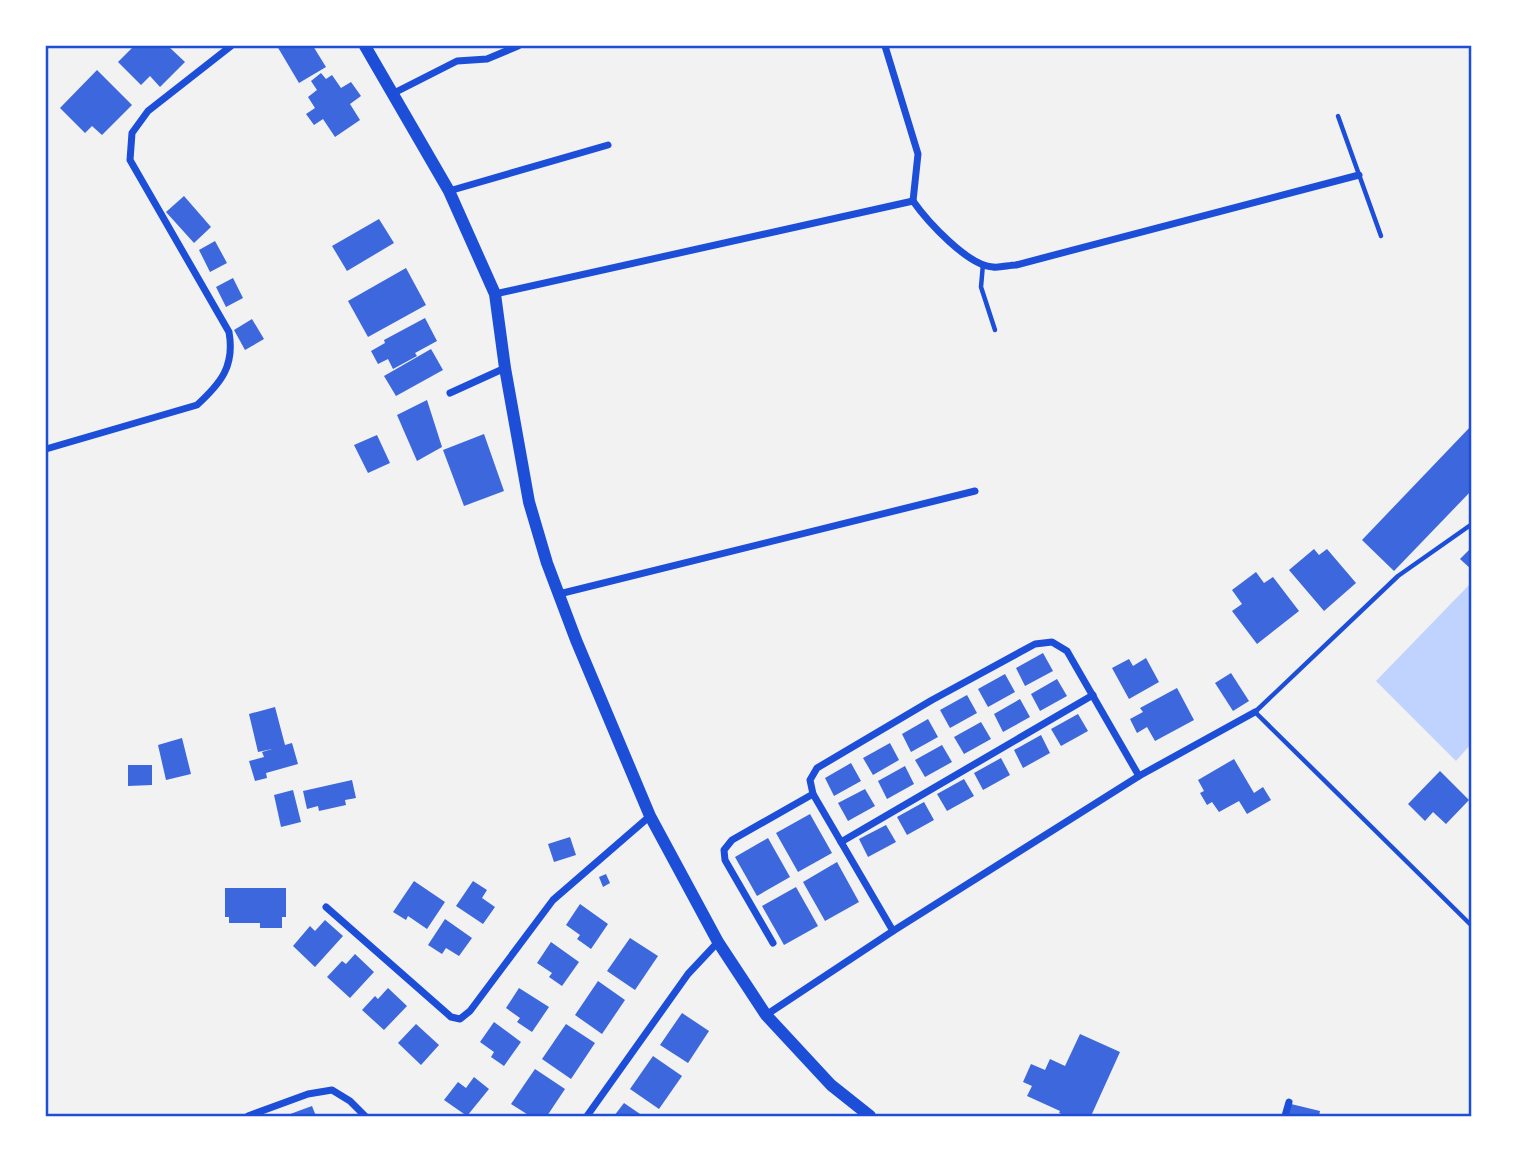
<svg xmlns="http://www.w3.org/2000/svg" width="1517" height="1162" viewBox="0 0 1517 1162" font-family="Mulish,sans-serif">
<style>
.water{fill:#bfd3fe}
.building{fill:#3d67dc}
.lines{fill:none;stroke-linecap:round;stroke-linejoin:round}
.service{stroke:#1d4ed8;stroke-width:4.5}
.minor{stroke:#1d4ed8;stroke-width:7}
.secondary{stroke:#1d4ed8;stroke-width:12}
.neatline{fill:none;stroke:#1d4ed8;stroke-width:2.5}
</style>
<rect width="100%" height="100%" fill="#f2f2f2"/>
<path class="water" d="M1471 583V744L1456 761 1376 681Z"/>
<g class="building">
<path d="M134 46H168L185 62 160 87 150 76 141 85 118 62Z"/>
<path d="M277 46H313L326 67 299 83Z"/>
<path d="M97 70 132 105 102 135 92 126 85 133 60 108Z"/>
<path d="M321 73 326 79 332 75 341 88 351 82 361 96 350 104 360 120 335 137 323 119 314 125 306 114 315 108 308 97 317 90 311 81Z"/>
<path d="M184 196 211 227 194 243 166 212Z"/>
<path d="M379 219 394 243 347 271 332 246Z"/>
<path d="M215 241 227 263 210 272 199 250Z"/>
<path d="M406 268 426 305 368 337 348 301Z"/>
<path d="M233 278 243 298 226 307 216 287Z"/>
<path d="M425 318 437 341 415 353 417 356 393 369 388 359 378 364 371 351 385 343 384 340Z"/>
<path d="M252 319 264 339 245 350 234 330Z"/>
<path d="M431 349 443 370 396 396 384 376Z"/>
<path d="M427 400 442 447 417 461 397 415Z"/>
<path d="M1472 425V490L1394 571 1362 540Z"/>
<path d="M484 434 504 491 464 506 443 450Z"/>
<path d="M377 435 390 463 368 473 354 445Z"/>
<path d="M1472 547V570L1460 559Z"/>
<path d="M1314 549 1319 555 1327 549 1356 583 1324 611 1289 570Z"/>
<path d="M1256 572 1264 583 1273 577 1299 611 1257 644 1232 611 1242 604 1232 590Z"/>
<path d="M1043 653 1053 671 1025 686 1016 668Z"/>
<path d="M1146 658 1159 682 1129 699 1112 668 1129 659 1133 666Z"/>
<path d="M1231 673 1249 701 1233 711 1215 683Z"/>
<path d="M1005 674 1015 692 988 707 978 689Z"/>
<path d="M1057 679 1067 696 1040 711 1031 694Z"/>
<path d="M1177 688 1194 720 1155 741 1147 727 1137 733 1130 719 1143 712 1140 708Z"/>
<path d="M967 695 977 713 950 728 940 710Z"/>
<path d="M1020 699 1030 717 1003 732 994 714Z"/>
<path d="M275 707 285 745 292 743 298 764 266 773 267 778 255 781 249 761 264 757 262 752 272 749 258 752 249 714Z"/>
<path d="M1078 714 1088 731 1061 746 1051 729Z"/>
<path d="M928 719 938 737 911 752 902 734Z"/>
<path d="M981 722 991 739 964 754 954 737Z"/>
<path d="M1041 735 1050 753 1023 768 1014 750Z"/>
<path d="M182 738 191 774 166 780 158 745Z"/>
<path d="M890 743 899 760 873 775 863 758Z"/>
<path d="M942 745 952 762 925 777 915 760Z"/>
<path d="M1001 758 1010 775 983 790 974 773Z"/>
<path d="M1234 759 1254 793 1263 787 1271 800 1247 814 1239 801 1219 812 1212 802 1207 805 1200 793 1204 791 1198 780Z"/>
<path d="M851 763 861 781 834 796 825 778Z"/>
<path d="M128 765H152V785L128 786Z"/>
<path d="M905 766 914 784 887 799 878 781Z"/>
<path d="M1440 771 1469 800 1446 824 1433 812 1425 821 1408 804Z"/>
<path d="M964 779 974 796 947 811 937 794Z"/>
<path d="M352 780 356 798 345 800 346 805 319 811 318 806 307 809 303 791Z"/>
<path d="M865 789 875 806 848 821 838 803Z"/>
<path d="M293 790 301 822 281 827 274 795Z"/>
<path d="M924 802 934 820 907 835 897 817Z"/>
<path d="M810 814 832 853 798 872 776 833Z"/>
<path d="M886 825 896 842 868 857 859 839Z"/>
<path d="M570 837 576 855 554 862 548 844Z"/>
<path d="M768 838 790 877 757 896 735 857Z"/>
<path d="M837 862 859 902 825 921 803 882Z"/>
<path d="M606 874 610 883 603 887 599 877Z"/>
<path d="M414 881 445 902 427 929 408 916 406 920 393 912Z"/>
<path d="M473 881 487 890 482 898 495 907 483 924 456 906Z"/>
<path d="M796 887 818 926 784 945 762 906Z"/>
<path d="M225 888H286V917H282V928H260V923H229V917H225Z"/>
<path d="M580 904 608 924 591 949 577 939 580 935 566 925Z"/>
<path d="M445 919 472 938 459 956 446 948 442 954 428 945Z"/>
<path d="M325 920 343 936 315 967 293 946 310 926 315 931Z"/>
<path d="M630 938 658 956 635 990 607 971Z"/>
<path d="M551 942 579 962 562 986 549 977 552 973 537 963Z"/>
<path d="M355 954 374 972 350 998 327 977 342 961 346 964Z"/>
<path d="M598 981 625 1000 602 1034 575 1015Z"/>
<path d="M388 988 407 1006 384 1030 362 1010 375 996 378 999Z"/>
<path d="M519 988 549 1007 532 1032 517 1022 520 1018 506 1008Z"/>
<path d="M682 1013 709 1031 688 1063 660 1045Z"/>
<path d="M494 1022 521 1042 504 1066 491 1057 494 1052 480 1042Z"/>
<path d="M416 1024 439 1045 421 1065 398 1043Z"/>
<path d="M566 1024 595 1043 571 1079 542 1059Z"/>
<path d="M1080 1034 1120 1052 1091 1116 1074 1114 1073 1116H1066L1059 1113 1060 1111 1027 1096 1032 1086 1023 1082 1031 1064 1045 1070 1050 1059 1065 1066Z"/>
<path d="M653 1056 682 1076 659 1109 630 1089Z"/>
<path d="M535 1069 565 1089 547 1116H530L511 1104Z"/>
<path d="M474 1077 489 1089 467 1116 444 1100 458 1082 466 1088Z"/>
<path d="M624 1103 643 1116H614Z"/>
<path d="M1291 1104 1320 1111 1319 1116H1288Z"/>
<path d="M312 1106 316 1116H285L301 1110Z"/>
</g>
<g class="lines">
<g class="service">
<path d="M1338 116 1381 236"/>
<path d="M983 264 981 287 995 330"/>
<path d="M1472 524 1398 576 1255 712 1472 926"/>
</g>
<g class="minor">
<path d="M885 46 918 154 913 201"/>
<path d="M392 94 457 61 487 59 518 46"/>
<path d="M449 191 608 145"/>
<path d="M913 201C927 221 968 266 993 267 1000 268 1009 265 1016 265L1359 175"/>
<path d="M495 294 913 201"/>
<path d="M450 393 505 368"/>
<path d="M46 449 197 405C221 383 235 366 229 332L130 160 132 133 148 111 231 46"/>
<path d="M559 594 975 491"/>
<path d="M841 842 1093 695"/>
<path d="M326 907 451 1017 460 1019 470 1011 553 900 650 816"/>
<path d="M893 931 813 794 810 780 817 768 932 700 1035 644 1052 642 1067 651 1139 776"/>
<path d="M773 943 725 860 724 850 732 840 813 794"/>
<path d="M766 1015 893 931 1139 776 1255 712"/>
<path d="M248 1116 308 1094 332 1090 350 1101 365 1116"/>
<path d="M587 1116 688 974 718 942"/>
<path d="M1285 1116 1289 1102"/>
</g>
<path class="secondary" d="M365 46 449 191 495 294 505 368 529 502 547 563 576 640 650 816 718 942 766 1015 831 1085 870 1116"/>
</g>
<rect width="1517" height="1162" fill="none" stroke="#ffffff" stroke-width="94"/>
<rect x="47" y="47" width="1423" height="1068" class="neatline"/>
</svg>
